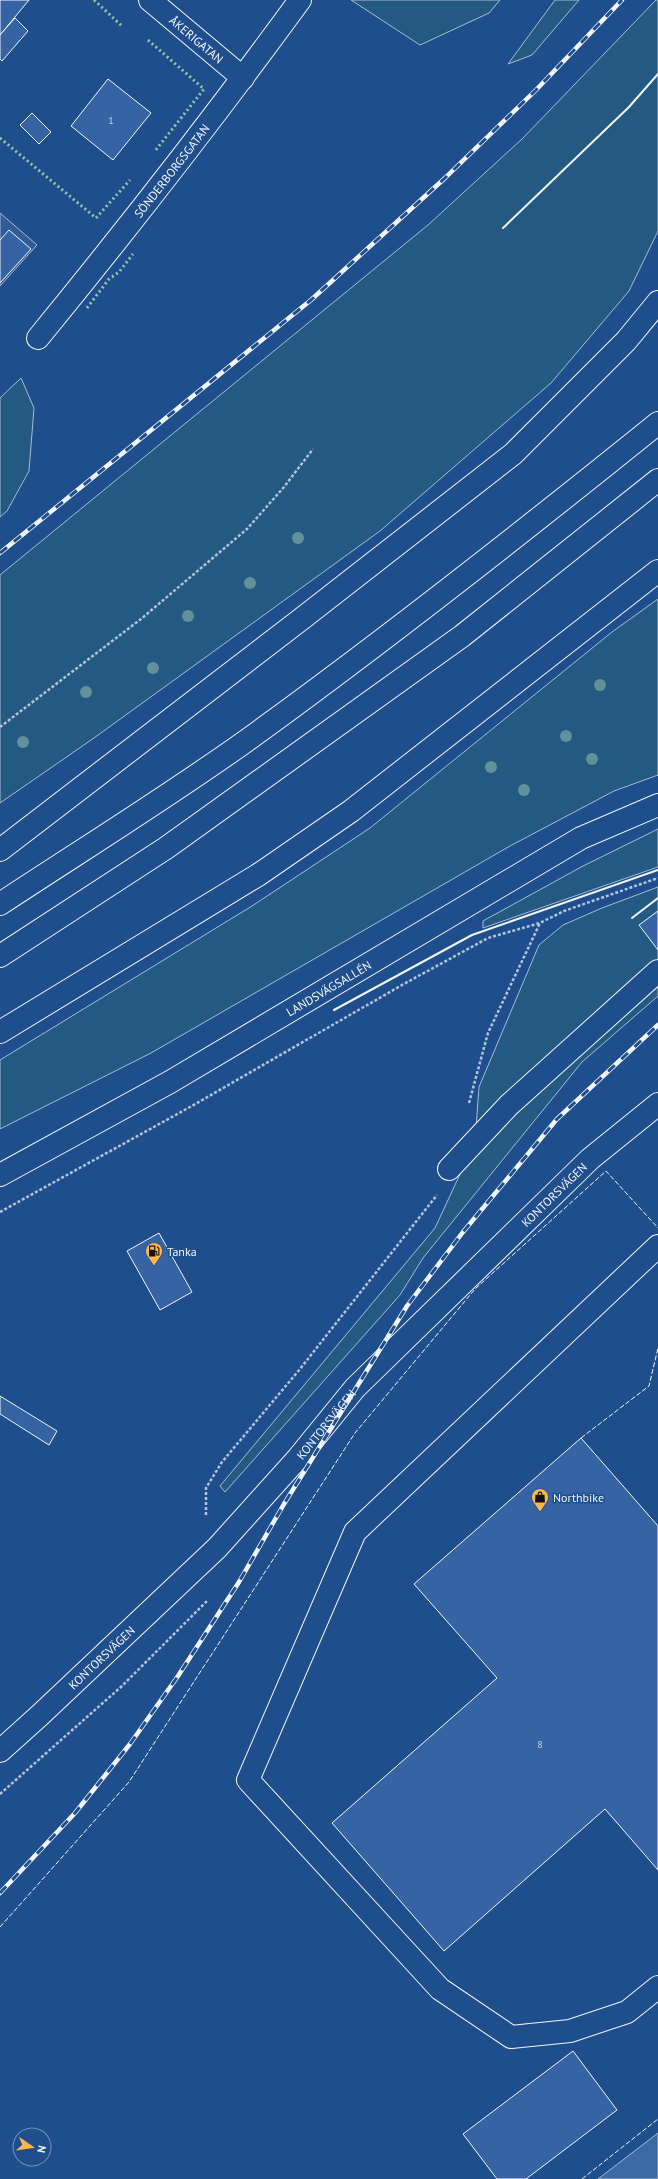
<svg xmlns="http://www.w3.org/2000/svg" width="658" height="2179" viewBox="0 0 658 2179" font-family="'PT Sans',sans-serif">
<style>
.green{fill:#245a82;stroke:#a8bbd7}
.parking{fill:#305b95;stroke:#a8bbd7}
.water{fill:#3b69a3;stroke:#a8bbd7}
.building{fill:#3563a3;stroke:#f2f6ff}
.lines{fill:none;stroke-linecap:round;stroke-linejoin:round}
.minor-casing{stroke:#f2f6ff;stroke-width:24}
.major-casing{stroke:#f2f6ff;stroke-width:24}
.highway-casing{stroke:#f2f6ff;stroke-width:24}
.path{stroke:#b3c4dc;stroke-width:2.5;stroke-dasharray:3 2;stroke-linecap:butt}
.minor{stroke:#1f4e8c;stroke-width:22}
.major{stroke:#1f4e8c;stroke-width:22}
.highway{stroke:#1f4e8c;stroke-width:22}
.rail-casing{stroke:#f2f6ff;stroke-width:4.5}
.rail{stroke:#1f4e8c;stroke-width:3;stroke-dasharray:9;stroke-linecap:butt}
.hedge{stroke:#97c8a6;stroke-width:3;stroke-dasharray:2 3;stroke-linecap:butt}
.fence{stroke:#f2f6ff;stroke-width:1;stroke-dasharray:5 2;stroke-linecap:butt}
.wall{stroke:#f2f6ff;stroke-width:2}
.tree{fill:#61919a}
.labels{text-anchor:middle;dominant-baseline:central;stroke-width:3;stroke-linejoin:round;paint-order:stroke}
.number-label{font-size:10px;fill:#c3d1e8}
.street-label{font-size:12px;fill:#f2f6ff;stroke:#1f4e8c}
.poi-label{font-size:12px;fill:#f2f6ff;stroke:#1f4e8c;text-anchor:start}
</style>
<rect width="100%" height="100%" fill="#1f4e8c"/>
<g class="green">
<path d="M351 0H500L489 13 420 45Z"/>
<path d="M555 0H579L532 55 508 64Z"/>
<path d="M656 0H658V231L629 291 551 383 380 531 94 738 0 803V575L428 225 522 139Z"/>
<path d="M21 378 34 408 29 471 7 511 0 517V398Z"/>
<path d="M658 599V775L614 791 510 846 151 1053 0 1129V1060L252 906 370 828 612 632Z"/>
<path d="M658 829V867L483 928V921L583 866Z"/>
<path d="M658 887V996L582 1062 423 1258 400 1295 225 1492 220 1486 435 1228 475 1142 479 1087 539 945 563 925 602 908Z"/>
</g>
<path class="parking" d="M0 213 37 245 0 286Z"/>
<path class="water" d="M658 2133V2179H598Z"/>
<g class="building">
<path d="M0 0H29L0 35Z"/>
<path d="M15 18 28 31 2 61 0 59V35Z"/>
<path d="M108 79 151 113 113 160 71 126Z"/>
<path d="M32 113 51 132 39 144 20 125Z"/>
<path d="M9 230 31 249 0 283V240Z"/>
<path d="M658 911V950L639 925Z"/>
<path d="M159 1233 192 1292 160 1310 127 1251Z"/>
<path d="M0 1396 57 1431 49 1445 0 1414Z"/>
<path d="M581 1438 658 1526V1870L605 1809 444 1951 332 1823 497 1678 414 1584Z"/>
<path d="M573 2051 617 2110 526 2179H497L463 2134Z"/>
</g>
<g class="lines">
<g class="minor-casing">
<g id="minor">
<path id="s1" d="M150 0 243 78"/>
<path id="s2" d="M38 338C128 228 216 115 300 0"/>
<path d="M449 1169 509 1105 658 971"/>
<path d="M658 1246 355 1532 248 1780 440 1989 511 2037 570 2031 627 2012 658 1987"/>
<path id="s3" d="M0 1751 39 1716 217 1548 298 1458 355 1388 590 1159 658 1104"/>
</g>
</g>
<g class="major-casing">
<g id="major">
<path id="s4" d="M0 1175 170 1082 581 838 658 805"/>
</g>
</g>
<g class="highway-casing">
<g id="highway">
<path d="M0 850 304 617 513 454 626 341 658 302"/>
<path d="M0 904C82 850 166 798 246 741 387 639 523 532 658 423"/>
<path d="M0 956 166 848 462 636 658 480"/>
<path d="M0 1032 258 875 351 811 658 571"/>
</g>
</g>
<g class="path">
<path d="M0 727 141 619 247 529 284 487 313 449"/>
<path d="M469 1103 488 1033 540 923"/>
<path d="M0 1212 190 1107 402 985 488 938 540 923 564 911 658 878"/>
<path d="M206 1515V1488L222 1462 300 1369 437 1195"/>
<path d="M0 1794 122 1686 207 1601"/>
</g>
<use href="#minor" class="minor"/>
<use href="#major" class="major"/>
<use href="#highway" class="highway"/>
<g class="rail-casing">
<g id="rail">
<path d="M0 553 311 300 445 178 536 90 622 0"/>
<path d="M0 1893 75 1813 130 1744 178 1676 239 1582 284 1504 407 1306 463 1232 557 1119 658 1025"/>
</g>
</g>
<use href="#rail" class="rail"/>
<g class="hedge">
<path d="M94 0 123 27"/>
<path d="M148 40 204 89 155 151"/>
<path d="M0 138 96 218 130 180"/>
<path d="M87 308 109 279 119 272 133 254"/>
</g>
<g class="fence">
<path d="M581 1438 649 1386 658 1348"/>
<path d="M0 1927 129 1782 355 1433 475 1289 606 1171 658 1228"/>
<path d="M582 2179 658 2119"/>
</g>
<g class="wall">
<path d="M503 228 629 107 658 74"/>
<path d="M632 918 658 898"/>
<path d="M334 1010 472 935 658 870"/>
</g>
</g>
<g class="tree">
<circle cx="298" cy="538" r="6"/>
<circle cx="250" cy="583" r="6"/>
<circle cx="188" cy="616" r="6"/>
<circle cx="153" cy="668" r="6"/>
<circle cx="600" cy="685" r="6"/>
<circle cx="86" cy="692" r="6"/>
<circle cx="566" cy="736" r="6"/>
<circle cx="23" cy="742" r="6"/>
<circle cx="592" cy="759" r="6"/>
<circle cx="491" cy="767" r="6"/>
<circle cx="524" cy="790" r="6"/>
</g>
<defs>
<g id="fuel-pin" transform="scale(0.9)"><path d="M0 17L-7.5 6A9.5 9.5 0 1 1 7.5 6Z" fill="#ffb74d" stroke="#1f4e8c"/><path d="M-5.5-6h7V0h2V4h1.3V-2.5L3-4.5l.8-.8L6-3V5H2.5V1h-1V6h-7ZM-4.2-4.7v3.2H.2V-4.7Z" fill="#111"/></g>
<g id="shop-pin" transform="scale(0.9)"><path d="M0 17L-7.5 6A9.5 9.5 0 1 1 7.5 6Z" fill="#ffb74d" stroke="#1f4e8c"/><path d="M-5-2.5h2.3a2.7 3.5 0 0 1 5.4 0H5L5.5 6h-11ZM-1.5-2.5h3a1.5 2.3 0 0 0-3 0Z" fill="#111"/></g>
</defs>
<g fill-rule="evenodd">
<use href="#fuel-pin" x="154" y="1251"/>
<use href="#shop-pin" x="540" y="1497"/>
</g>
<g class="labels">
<g class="number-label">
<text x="111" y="120">1</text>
<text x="540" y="1744">8</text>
</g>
<g class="street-label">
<text stroke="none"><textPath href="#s1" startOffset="61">ÅKERIGATAN</textPath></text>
<text stroke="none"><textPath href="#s2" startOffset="214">SÖNDERBORGSGATAN</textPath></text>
<text stroke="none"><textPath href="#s4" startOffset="378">LANDSVÄGSALLÉN</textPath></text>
<text stroke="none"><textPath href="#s3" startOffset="786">KONTORSVÄGEN</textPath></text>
<text stroke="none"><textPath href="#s3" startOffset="462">KONTORSVÄGEN</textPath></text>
<text stroke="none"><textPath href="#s3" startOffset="138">KONTORSVÄGEN</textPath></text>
</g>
<g class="poi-label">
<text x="167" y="1251">Tanka</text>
<text x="553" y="1497">Northbike</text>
</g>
</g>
<g transform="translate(32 2147) rotate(103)"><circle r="19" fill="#1f4e8c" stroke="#7391ba"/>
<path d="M0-3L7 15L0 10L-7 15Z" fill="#ffb74d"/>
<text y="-6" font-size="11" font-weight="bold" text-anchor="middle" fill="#f2f6ff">N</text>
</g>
</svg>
